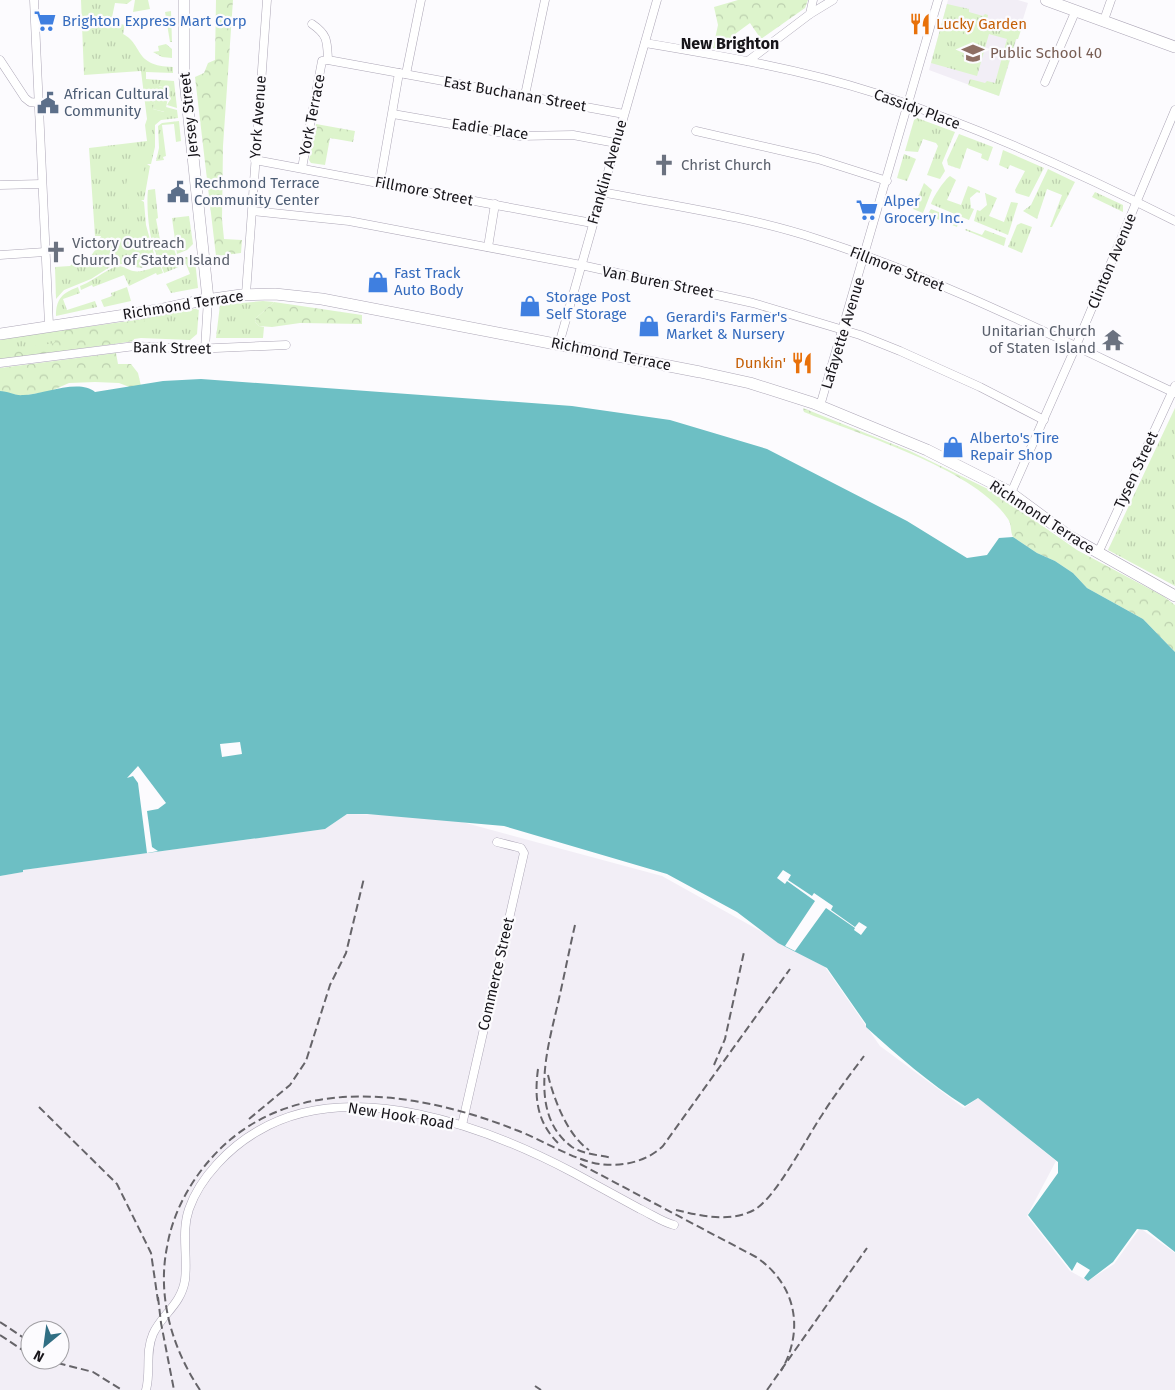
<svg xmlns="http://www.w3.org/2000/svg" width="1175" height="1390" viewBox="0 0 1175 1390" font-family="'Fira Sans',sans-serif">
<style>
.built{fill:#f2eef6;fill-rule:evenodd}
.grass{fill:url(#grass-tufts)}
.forest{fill:url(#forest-crowns)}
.garden{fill:#ddf4cc;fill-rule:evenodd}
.water{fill:#6dbfc4}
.pier{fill:#fcfbfe}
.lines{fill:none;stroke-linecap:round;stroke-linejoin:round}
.street-casing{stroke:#aca6b6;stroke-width:9}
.secondary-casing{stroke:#aca6b6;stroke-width:12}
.street{stroke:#fff;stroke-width:8}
.secondary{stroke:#fff;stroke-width:11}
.rail{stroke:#666469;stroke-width:2;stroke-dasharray:8 4;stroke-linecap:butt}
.labels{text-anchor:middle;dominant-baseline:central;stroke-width:4.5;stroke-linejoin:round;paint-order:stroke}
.shop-label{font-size:15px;fill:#366cbe;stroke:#fcfbfe;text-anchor:start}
.food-label{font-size:15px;fill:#c56008;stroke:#fcfbfe;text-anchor:start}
.education-label{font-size:15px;fill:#785e54;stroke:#fcfbfe;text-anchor:start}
.service-label{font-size:15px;fill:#4e5e75;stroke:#fcfbfe;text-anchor:start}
.street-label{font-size:15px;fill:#17151a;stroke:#fcfbfe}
.worship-label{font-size:15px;fill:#5b616d;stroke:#fcfbfe;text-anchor:start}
.neighbourhood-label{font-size:16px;font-weight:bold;fill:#17151a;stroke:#fcfbfe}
</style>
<defs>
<pattern id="grass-tufts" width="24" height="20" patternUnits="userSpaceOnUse" patternTransform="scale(1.25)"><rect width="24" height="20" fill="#ddf4cc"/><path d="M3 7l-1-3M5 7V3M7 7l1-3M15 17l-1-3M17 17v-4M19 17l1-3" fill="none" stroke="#bdd0af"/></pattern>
<pattern id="forest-crowns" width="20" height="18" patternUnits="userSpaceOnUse" patternTransform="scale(1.25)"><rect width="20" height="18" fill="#ddf4cc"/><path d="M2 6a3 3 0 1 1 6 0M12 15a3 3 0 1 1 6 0" fill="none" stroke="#bdd0af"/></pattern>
</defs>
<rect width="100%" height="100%" fill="#fcfbfe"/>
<g class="built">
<path d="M948 0H1018L1028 3 999 96 929 70Z"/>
<path d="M347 814 440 816 662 876 825 967 880 1046 964 1108 978 1098 1056 1161 1027 1216 1070 1271 1088 1281 1114 1264 1140 1228 1175 1253V1390H0V876L22 872V870L325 829ZM30 1330H60V1360H30Z"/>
</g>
<g class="grass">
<path d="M81 0H132L127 4 115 3 111 22 125 25 123 34C144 45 133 66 173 67V73L146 72V79L174 81 177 108 167 105 171 98 168 97 170 89 159 86 153 109 164 112 166 107 177 110 178 118 161 120 155 125V147L151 164H147L150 166 144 200H141L144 202 146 225 154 254 152 257 156 258 157 262 141 268 122 264 113 265 91 279 64 290 56 299 55 267 70 266 73 263 87 261 96 249 101 236H95L89 148 147 141 145 125 147 119 141 71 84 75Z"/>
<path d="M135 0H148L150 9 133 12Z"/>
<path d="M947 4 969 9V12L983 16 985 14 988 15 986 24 1002 28 1004 22 1022 27 1018 39H1016L999 96 968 85 970 79 985 83 987 81 995 83 1007 39 989 34 977 76 931 63Z"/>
<path d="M171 11 172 42H170L165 12Z"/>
<path d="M166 44 172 49V58L162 57 153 52 159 51 158 46Z"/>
<path d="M917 118 955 132 942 163 945 171 940 179 927 175 938 146 936 143 923 139 918 152 905 151 914 120Z"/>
<path d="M179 121 181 141 176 142 174 124 162 125 166 156 163 157 164 160 156 161 159 148 158 126 162 123Z"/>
<path d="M959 134 993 147 988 161 981 158 982 154 967 148 960 169 948 165 947 160Z"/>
<path d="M1003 150 1044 168 1029 197 1016 193 1015 190 1025 171 1010 165 1008 169 999 165Z"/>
<path d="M904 154 916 159 907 181 897 178Z"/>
<path d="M1048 169 1075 182 1052 227H1050L1062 195 1047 189 1037 219 1023 211 1031 205Z"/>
<path d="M950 176 956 180 947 200 961 205 968 186 980 191V193L977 192 970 198 971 208 974 209 969 220 931 204C933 197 945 179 950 176Z"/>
<path d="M924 183 932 190 923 213 913 209Z"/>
<path d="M155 189 158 218 156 219 162 250 174 249 176 255 162 262C149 251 146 207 148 190Z"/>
<path d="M1095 192 1123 205V212L1092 197Z"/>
<path d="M985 193 997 198 989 216 1004 222 1011 202 1018 203 1008 235 974 221 977 210 980 211 987 205Z"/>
<path d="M931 209 959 220 957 227 927 215Z"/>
<path d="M189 216 193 244 187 250 177 254 172 218Z"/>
<path d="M1021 223 1032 227 1022 253 1008 247 1017 225Z"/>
<path d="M966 229 982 235 985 230 1006 238 1004 246 965 230Z"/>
<path d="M180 257H187L195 260 198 288 171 293 166 284 190 274 186 264 164 273 161 265Z"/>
<path d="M160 265 163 273 157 275 156 273 129 286 124 275 93 287 92 285 81 290 80 286C90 283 110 267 118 266 124 266 128 270 133 271 142 273 151 268 160 265Z"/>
<path d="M78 287 80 293 63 299 67 310 95 301 97 307 56 316C56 299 62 293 78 287Z"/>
<path d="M127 287 131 301 104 307 101 300 112 296 111 293Z"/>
<path d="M263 301 274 302 256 318 255 322 259 326 264 327 263 338H216L220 305Z"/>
<path d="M199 308 197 334 190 340 141 338 134 339 133 341 0 360V339L137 320Z"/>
<path d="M1175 408V586L1108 550Z"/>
</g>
<g class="forest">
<path d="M216 0H233L223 146 222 219 224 239 242 240 241 253 216 256 195 77 204 73 208 63 215 60Z"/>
<path d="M738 0H808L805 8 761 39 750 23 735 34 745 48 734 51 713 48 718 25 714 7Z"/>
<path d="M316 124 355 131 353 142 330 138 325 165 311 163 309 160Z"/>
<path d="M274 302 362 315V324L300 323 272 327 259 326 255 322 256 318Z"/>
<path d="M146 319 137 330 133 341 0 360V351L55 343 54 332Z"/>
<path d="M116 353 118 364H131L138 373 141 386 132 388 119 383 95 382 69 383 51 391 21 396 0 391V368Z"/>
<path d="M803 408 910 451 994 492 1077 550 1163 596 1175 605V652L1143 619 1087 588 1073 573 1055 561 1037 553 1013 537C1010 531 1012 525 1008 519 975 469 860 435 804 412Z"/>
</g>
<g class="garden">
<path d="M952 18 982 27 975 56 941 46ZM954 20 981 28 973 53 945 45 952 21 950 33 958 36 965 31 960 48 972 52 979 28 967 25 966 27V25Z"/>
<path d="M956 55 977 61 973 73 952 67Z"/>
<path d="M158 86 170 89 165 112 153 109Z"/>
<path d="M131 162 145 165 139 192 125 189Z"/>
<path d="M138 195 140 211 129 212 127 196Z"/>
</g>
<path class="water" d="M201 379 572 406 670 420 767 449 907 521 967 558 987 555 999 538 1013 537 1037 553 1055 561 1073 573 1087 588 1143 619 1175 652V1252L1147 1230 1137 1229 1113 1262 1088 1281 1084 1278 1090 1270 1077 1262 1072 1271 1028 1215 1058 1173V1162L978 1098 965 1106C929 1083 897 1055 866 1027V1024L827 968 778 943 737 912 667 874 504 826 367 814H347L325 829 23 870V872L0 876V391C8 391 15 396 23 395 42 395 79 378 95 392L163 381Z"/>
<g class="pier">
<path d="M240 742 242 754 222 757 220 744Z"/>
<path d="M138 766 166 803 158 809 147 811 152 847 158 851 147 853 138 783 133 776 127 778Z"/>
<path d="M783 870 791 875 788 880 812 896 814 893 833 906 831 910 855 927 859 922 867 927 861 935 854 930 855 928 826 908 795 951 785 946 815 901 787 881 785 884 777 878Z"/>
</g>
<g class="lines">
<g class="street-casing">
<g id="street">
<path d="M34 0 49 325"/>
<path d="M810 14 813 0"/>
<path d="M1104 20 1111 0"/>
<path d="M312 24C328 35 327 41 328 60"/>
<path d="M645 43C722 56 800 69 875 93 979 127 1078 172 1175 221"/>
<path d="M0 60 25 98 30 102 38 103"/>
<path d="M748 61 810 14 833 0"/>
<path d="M406 74 421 0"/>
<path d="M1045 82 1076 10"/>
<path d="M525 95 545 0"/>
<path d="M393 114 520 136 573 135 616 143"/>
<path d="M696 131 818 159 887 181"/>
<path d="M255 160 592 223"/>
<path d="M302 168 322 61 328 60 624 114"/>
<path d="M380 182 399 73"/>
<path d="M0 185 42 184"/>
<path d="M602 192C673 206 747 216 817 239 941 279 1057 338 1175 393"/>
<path d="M253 211 349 221 581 265 753 303 860 335 900 351 980 387 1044 420"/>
<path d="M488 247 495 204"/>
<path d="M0 255 45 252"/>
<path d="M246 294 267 0"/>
<path d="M559 344 657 0"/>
<path d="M205 349 208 299"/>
<path d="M0 363 135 346 193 349 286 345"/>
<path d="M820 406 938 0"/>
<path d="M1011 493 1076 346 1175 110"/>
<path d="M1098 553 1175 386"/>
<path d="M462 1125 524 853 521 848 497 842"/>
<path d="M146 1390C151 1372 145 1352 153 1334 162 1314 181 1305 185 1280 188 1256 181 1232 189 1209 200 1177 230 1147 258 1131 351 1076 487 1127 574 1173 596 1185 618 1197 640 1209 651 1214 662 1222 674 1225"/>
</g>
</g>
<g class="secondary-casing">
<g id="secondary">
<path d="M184 0V71L208 299"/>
<path d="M1046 0 1175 47"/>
<path d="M0 334 158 310 199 301 241 295 275 294 322 299 700 372 750 383 813 403 927 450 1008 491 1069 536 1175 596"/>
</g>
</g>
<use href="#street" class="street"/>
<use href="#secondary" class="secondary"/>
<g class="rail">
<path d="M575 925C569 951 564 977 558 1003 548 1047 527 1114 572 1147 583 1154 599 1155 612 1158"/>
<path d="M714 1065 725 1039 744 952"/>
<path d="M538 1069C534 1099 537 1124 561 1146"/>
<path d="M548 1075C554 1100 568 1136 589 1150"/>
<path d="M39 1107 117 1184 151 1253 158 1301"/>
<path d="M249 1119 290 1085 306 1061 330 985 346 953 364 878"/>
<path d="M580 1164 756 1257C796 1284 805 1330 781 1371"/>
<path d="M676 1210C702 1216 729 1223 754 1210 776 1198 807 1137 822 1115 835 1094 850 1075 864 1056"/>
<path d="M158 1297 161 1323 174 1390"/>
<path d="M0 1322 30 1342"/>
<path d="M0 1335 30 1355"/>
<path d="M46 1360 93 1372 122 1390"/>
<path d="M535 1386 541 1390"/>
<path d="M200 1390C172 1348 157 1297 167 1247 174 1205 199 1166 231 1139 311 1073 428 1095 516 1130 541 1139 575 1161 600 1164 622 1167 646 1162 663 1146L790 969"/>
<path d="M767 1390 867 1248"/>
</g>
</g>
<defs>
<g id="supermarket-bare" transform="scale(1.725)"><path d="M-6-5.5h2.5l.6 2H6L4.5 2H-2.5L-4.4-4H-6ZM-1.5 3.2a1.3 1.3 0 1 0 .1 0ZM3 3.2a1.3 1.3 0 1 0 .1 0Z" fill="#3f7fe0" stroke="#fcfbfe" stroke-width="2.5" paint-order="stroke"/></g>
<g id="restaurant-bare" transform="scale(1.725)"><path d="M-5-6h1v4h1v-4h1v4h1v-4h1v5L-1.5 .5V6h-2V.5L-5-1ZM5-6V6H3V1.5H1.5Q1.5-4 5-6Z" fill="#e8710a" stroke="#fcfbfe" stroke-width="2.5" paint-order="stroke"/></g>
<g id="school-bare" transform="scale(1.725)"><path d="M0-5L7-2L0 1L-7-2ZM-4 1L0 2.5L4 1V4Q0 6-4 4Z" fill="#8d6e63" stroke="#fcfbfe" stroke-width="2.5" paint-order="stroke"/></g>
<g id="civic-bare" transform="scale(1.725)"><path d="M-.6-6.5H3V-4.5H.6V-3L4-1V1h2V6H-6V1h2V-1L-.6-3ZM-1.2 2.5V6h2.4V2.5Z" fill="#5c6f8a" stroke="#fcfbfe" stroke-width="2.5" paint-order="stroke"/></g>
<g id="church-bare" transform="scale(1.725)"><path d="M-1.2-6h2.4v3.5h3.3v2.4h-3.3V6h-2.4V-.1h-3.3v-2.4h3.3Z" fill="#6b7280" stroke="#fcfbfe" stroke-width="2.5" paint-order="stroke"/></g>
<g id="shop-bare" transform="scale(1.725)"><path d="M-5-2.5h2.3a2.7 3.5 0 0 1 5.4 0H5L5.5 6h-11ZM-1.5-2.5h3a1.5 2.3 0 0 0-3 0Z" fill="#3f7fe0" stroke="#fcfbfe" stroke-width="2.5" paint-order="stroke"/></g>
<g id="temple-bare" transform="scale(1.725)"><path d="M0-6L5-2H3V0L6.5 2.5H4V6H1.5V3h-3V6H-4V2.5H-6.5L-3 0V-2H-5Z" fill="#6b7280" stroke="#fcfbfe" stroke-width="2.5" paint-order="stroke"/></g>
</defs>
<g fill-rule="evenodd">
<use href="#supermarket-bare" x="45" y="21"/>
<use href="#restaurant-bare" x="920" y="24"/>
<use href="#school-bare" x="973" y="53"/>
<use href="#civic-bare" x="48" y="103"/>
<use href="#church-bare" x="664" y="165"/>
<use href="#civic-bare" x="178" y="192"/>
<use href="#supermarket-bare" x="867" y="210"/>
<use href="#church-bare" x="56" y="252"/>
<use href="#shop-bare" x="378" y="282"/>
<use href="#shop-bare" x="530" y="306"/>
<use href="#shop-bare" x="649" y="326"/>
<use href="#temple-bare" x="1113" y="340"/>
<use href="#restaurant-bare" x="802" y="363"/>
<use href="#shop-bare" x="953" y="447"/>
</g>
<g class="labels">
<g class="shop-label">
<text x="62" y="21">Brighton Express Mart Corp</text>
<text x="884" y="201">Alper<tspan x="884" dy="17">Grocery Inc.</tspan></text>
<text x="394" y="273">Fast Track<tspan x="394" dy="17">Auto Body</tspan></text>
<text x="546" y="297">Storage Post<tspan x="546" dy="17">Self Storage</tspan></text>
<text x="666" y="317">Gerardi's Farmer's<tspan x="666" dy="17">Market &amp; Nursery</tspan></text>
<text x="970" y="438">Alberto's Tire<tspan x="970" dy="17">Repair Shop</tspan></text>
</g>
<g class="food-label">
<text x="936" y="24">Lucky Garden</text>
<text x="786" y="363" text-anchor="end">Dunkin'</text>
</g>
<g class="education-label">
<text x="990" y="53">Public School 40</text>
</g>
<g class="service-label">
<text x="64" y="94">African Cultural<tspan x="64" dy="17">Community</tspan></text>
<text x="194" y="183">Rechmond Terrace<tspan x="194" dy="17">Community Center</tspan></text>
</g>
<g class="street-label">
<text transform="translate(515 94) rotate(10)">East Buchanan Street</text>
<text transform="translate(917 109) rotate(20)">Cassidy Place</text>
<text transform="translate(189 115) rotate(-96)">Jersey Street</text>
<text transform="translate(312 115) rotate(-79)">York Terrace</text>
<text transform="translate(258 117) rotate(-86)">York Avenue</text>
<text transform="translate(490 129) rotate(8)">Eadie Place</text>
<text transform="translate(607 172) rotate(-74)">Franklin Avenue</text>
<text transform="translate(424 191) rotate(11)">Fillmore Street</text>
<text transform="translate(1112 261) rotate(-67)">Clinton Avenue</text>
<text transform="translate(897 269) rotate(21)">Fillmore Street</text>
<text transform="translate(658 282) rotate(11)">Van Buren Street</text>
<text transform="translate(183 305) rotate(-9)">Richmond Terrace</text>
<text transform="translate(843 333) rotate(-73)">Lafayette Avenue</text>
<text transform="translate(172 348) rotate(1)">Bank Street</text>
<text transform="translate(611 354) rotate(11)">Richmond Terrace</text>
<text transform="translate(1136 470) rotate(-65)">Tysen Street</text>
<text transform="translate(1042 517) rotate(33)">Richmond Terrace</text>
<text transform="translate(496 974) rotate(-77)">Commerce Street</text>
<text transform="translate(401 1116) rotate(9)">New Hook Road</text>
</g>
<g class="worship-label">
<text x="681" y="165">Christ Church</text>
<text x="72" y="243">Victory Outreach<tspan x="72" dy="17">Church of Staten Island</tspan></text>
<text x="1096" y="331" text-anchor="end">Unitarian Church<tspan x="1096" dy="17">of Staten Island</tspan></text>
</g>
<g class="neighbourhood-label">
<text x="730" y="43">New Brighton</text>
</g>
</g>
<g transform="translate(45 1345) rotate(209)"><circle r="24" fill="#fcfbfe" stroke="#a09fa3"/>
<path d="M0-4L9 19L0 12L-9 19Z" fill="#306e83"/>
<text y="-8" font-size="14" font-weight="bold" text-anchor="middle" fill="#17151a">N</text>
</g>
</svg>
